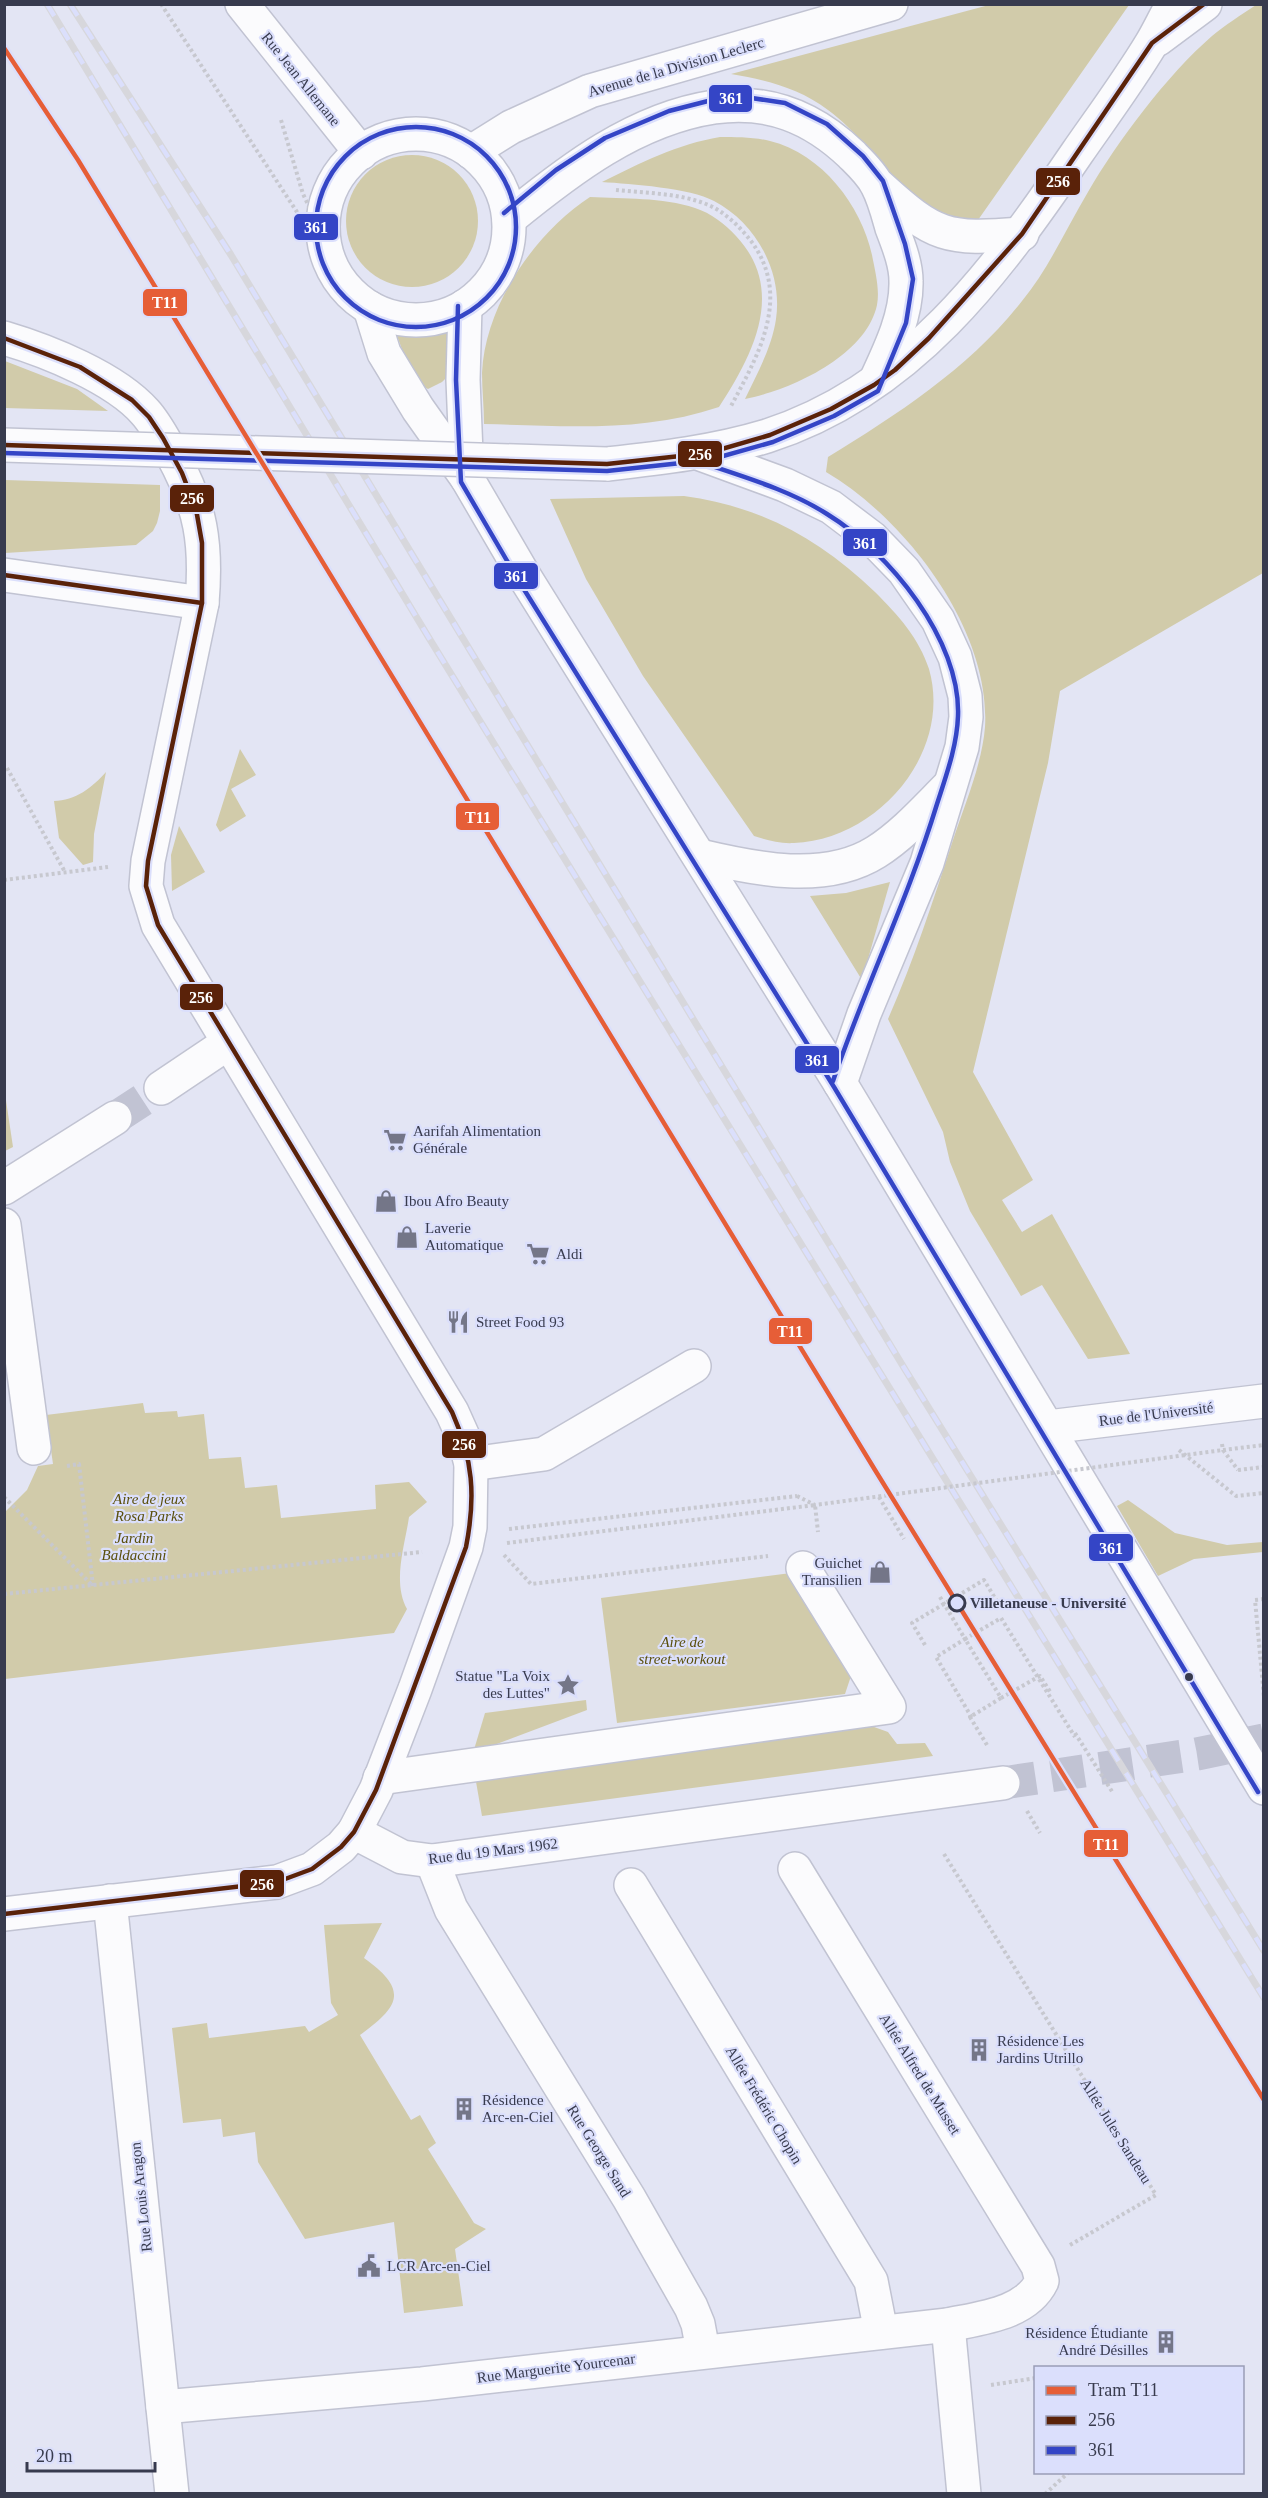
<svg xmlns="http://www.w3.org/2000/svg" width="1268" height="2498" viewBox="0 0 1268 2498" font-family="Georgia,serif">
<style>
.green{fill:#d1cbaa}
.lines{fill:none;stroke-linecap:round;stroke-linejoin:round}
.minor-tunnel{stroke:#c1c3d3;stroke-width:33;stroke-dasharray:33 16;stroke-linecap:butt}
.minor-casing{stroke:#c1c3d2;stroke-width:36}
.path{stroke:#c7c8cf;stroke-width:4;stroke-dasharray:3 3;stroke-linecap:butt}
.minor{stroke:#fbfbfd;stroke-width:33}
.rail-casing{stroke:#d7d7dc;stroke-width:7}
.rail{stroke:#dbdffc;stroke-width:4.5;stroke-dasharray:14;stroke-linecap:butt}
.minor-bridge-casing{stroke:#c1c3d2;stroke-width:36;stroke-linecap:butt}
.path-bridge{stroke:#c7c8cf;stroke-width:4;stroke-dasharray:3 3;stroke-linecap:butt}
.minor-bridge{stroke:#fbfbfd;stroke-width:33}
.bus-1-casing{stroke:#dbdffc;stroke-width:9}
.bus-2-casing{stroke:#dbdffc;stroke-width:9}
.bus-1{stroke:#5a2209;stroke-width:4.5}
.bus-2{stroke:#3445c6;stroke-width:4.5}
.tram-1-casing{stroke:#dbdffc;stroke-width:9}
.tram-1{stroke:#e65e37;stroke-width:4.5}
.stop-dot{fill:#dbdffc;stroke:#383b4e;stroke-width:3}
.bus-dot{fill:#383b4e;stroke:#dbdffc;stroke-width:2}
.labels{text-anchor:middle;dominant-baseline:central;stroke-width:4.5;stroke-linejoin:round;paint-order:stroke}
.street-label{font-size:15px;fill:#383b4e;stroke:#dbdffc}
.poi-label{font-size:15px;fill:#383b4e;stroke:#dbdffc;text-anchor:start}
.park-label{font-size:15px;font-style:italic;fill:#5a4f0b;stroke:#dbdffc}
.stop-label{font-size:15px;font-weight:bold;fill:#383b4e;stroke:#dbdffc;text-anchor:start}
.line-badge{stroke:#dbdffc;stroke-width:2}
.badge-label{font-size:16px;text-anchor:middle;font-weight:bold;fill:#fff}
</style>
<rect width="100%" height="100%" fill="#e3e5f4"/>
<g class="green">
<path d="M989 5H1129L978 220C903 216 882 150 828 110 799 88 766 80 731 74Z"/>
<path d="M1256 5H1264L1263 573 1060 691 1048 763 973 1072 1033 1180 1002 1200 1022 1232 1052 1214 1130 1354 1088 1359 1042 1285 1021 1296 970 1211 950 1162 943 1132 888 1019C914 960 933 901 953 840 965 804 982 764 985 727 991 630 906 519 826 472L828 457C897 415 972 366 1022 301 1049 268 1066 229 1088 192 1117 142 1167 75 1212 36 1225 25 1241 15 1256 5Z"/>
<path d="M720 137C736 137 754 137 770 141 822 154 861 205 872 255 875 271 880 289 877 305 866 356 791 390 745 399 757 374 772 347 776 319 783 272 756 223 714 201 690 188 631 184 602 182 640 163 678 144 720 137Z"/>
<circle cx="412" cy="221" r="66"/>
<path d="M590 197C624 199 662 197 695 208 711 213 725 224 736 236 787 290 753 355 719 407 642 433 564 426 484 424 484 407 482 390 482 373 485 305 535 233 590 197Z"/>
<path d="M449 321 448 376 442 382 428 389C411 380 400 343 393 325L425 327Z"/>
<path d="M5 361 77 389 108 411 5 408Z"/>
<path d="M5 480 160 485V511L157 523 153 531 136 545 5 553Z"/>
<path d="M684 496C762 507 818 538 875 592 898 615 919 638 929 669 953 753 877 840 794 843 780 844 767 840 754 836L643 676 586 579 550 499Z"/>
<path d="M240 749 256 775 231 789 246 816 220 832 216 825Z"/>
<path d="M106 772 94 834 93 862 83 865 59 838 54 801C75 801 93 787 106 772Z"/>
<path d="M179 826 205 872 172 891 171 855Z"/>
<path d="M890 882 862 980 810 896 846 893Z"/>
<path d="M4 1087 13 1147 5 1151H4Z"/>
<path d="M143 1403 145 1413 177 1411 178 1417 204 1414 209 1459 241 1457 245 1488 277 1485 281 1518 376 1509 375 1485 409 1482 427 1502 409 1517C405 1545 392 1582 407 1609L394 1633 5 1679 4 1513 27 1490 38 1466 53 1464 46 1415Z"/>
<path d="M1128 1500 1175 1533 1227 1545 1263 1542V1552L1194 1559 1158 1576 1117 1506Z"/>
<path d="M791 1573 852 1673 845 1694 617 1723 601 1598Z"/>
<path d="M586 1700 587 1710 473 1753 485 1713Z"/>
<path d="M863 1723 888 1732 897 1744 925 1743 933 1756 482 1816 475 1776Z"/>
<path d="M382 1923 364 1958C409 1990 400 2006 360 2035L411 2120 420 2115 436 2143 428 2149 474 2223 486 2229 455 2249 463 2306 404 2313 394 2222 305 2239 258 2162 255 2132 223 2137 221 2119 183 2123 172 2028 207 2023 209 2038 305 2026 309 2032 338 2015 331 2003 324 1925Z"/>
</g>
<g class="lines">
<g class="minor-tunnel">
<path d="M115 1118 161 1088"/>
<path d="M1003 1783 1197 1754 1264 1740"/>
</g>
<g class="minor-casing">
<g id="minor">
<path d="M242 4 361 153"/>
<path d="M1158 39 1205 4"/>
<circle cx="416" cy="227" r="93"/>
<path d="M471 152 511 127 590 91 891 4"/>
<path d="M879 186C935 237 946 240 1022 234"/>
<path d="M509 219C569 170 635 119 714 107 768 99 812 117 851 154 860 163 871 173 877 185 884 198 888 214 892 228 898 244 906 263 906 281 907 315 890 350 876 380"/>
<path d="M465 306 463 380 467 478"/>
<path d="M370 308 384 353 418 409 467 478 526 579 840 1083 1264 1788"/>
<path d="M4 338C48 351 115 378 145 412 156 424 164 440 172 454 201 507 207 543 202 603L148 861 146 886 158 925 452 1412 465 1441 471 1464 470 1527 466 1547 415 1689 376 1790 354 1832 341 1847 312 1869 277 1882 4 1914"/>
<path d="M698 453 785 485 831 507 872 538 904 571 938 620 955 657 965 696 966 717 962 747 927 863 864 1014 840 1083"/>
<path d="M607 464C661 458 714 452 767 436 910 390 996 272 1077 153 1102 117 1128 82 1151 44 1159 31 1165 17 1173 4"/>
<path d="M4 575 202 603"/>
<path d="M700 856C755 869 825 884 876 852 903 835 926 809 948 787"/>
<path d="M161 1088 228 1043"/>
<path d="M4 1188 115 1118"/>
<path d="M4 1225 34 1448"/>
<path d="M1048 1427 1264 1401"/>
<path d="M471 1464 544 1454 694 1366"/>
<path d="M380 1778 889 1707 803 1568"/>
<path d="M354 1832 402 1857 432 1861 1003 1783"/>
<path d="M432 1861 451 1909 629 2198 691 2307 698 2324 703 2351"/>
<path d="M631 1885 871 2281 881 2332"/>
<path d="M110 1901 172 2494"/>
<path d="M948 2325 964 2494"/>
<path d="M163 2407 422 2384 948 2325C981 2318 1026 2314 1042 2281L1038 2266 795 1869"/>
</g>
</g>
<g class="path">
<path d="M161 4 331 264"/>
<path d="M281 120 303 194 325 240"/>
<path d="M616 190C645 193 678 193 706 204 724 211 739 226 751 241 792 296 759 354 731 406"/>
<path d="M7 768 65 872"/>
<path d="M4 880 108 867"/>
<path d="M1222 1444 1223 1450 1264 1445"/>
<path d="M1179 1450 1236 1496 1264 1493"/>
<path d="M67 1466 79 1464 93 1586"/>
<path d="M1238 1470 1264 1467"/>
<path d="M4 1497 92 1585"/>
<path d="M879 1497 904 1539"/>
<path d="M509 1529 797 1496"/>
<path d="M507 1543 815 1505 818 1532"/>
<path d="M504 1555 531 1584 768 1556"/>
<path d="M4 1594 422 1552"/>
<path d="M940 1597 965 1639 936 1657 972 1718"/>
<path d="M1264 1599 1255 1600 1264 1697"/>
<path d="M925 1645 912 1623 984 1580 998 1603"/>
<path d="M1001 1698 1040 1676 1051 1693"/>
<path d="M1075 1733 1113 1793"/>
<path d="M987 1745 970 1717 1001 1698 965 1639 1001 1618 1075 1737"/>
<path d="M1027 1811 1040 1833"/>
<path d="M944 1854 1156 2195 1070 2245"/>
<path d="M991 2385 1036 2378"/>
<path d="M1045 2494 1069 2472"/>
</g>
<use href="#minor" class="minor"/>
<g class="rail-casing">
<g id="rail">
<path d="M47 4 429 638 1264 1998"/>
<path d="M70 4 231 255 906 1371 1264 1951"/>
</g>
</g>
<use href="#rail" class="rail"/>
<g class="minor-bridge-casing">
<path id="minor-bridge" d="M4 445 607 464"/>
</g>
<path class="path-bridge" d="M797 1496 815 1505 1223 1450 1238 1470"/>
<use href="#minor-bridge" class="minor-bridge"/>
<g class="bus-1-casing">
<g id="bus-1">
<path d="M4 338 80 367 132 400 149 417 163 438 182 473 196 509 202 543V603L148 861 146 886 158 925 452 1412C473 1459 476 1496 466 1547L376 1790 354 1832 341 1847 312 1869 277 1882 4 1914"/>
<path d="M4 445 607 464 708 453 770 435 831 409 874 385 895 370 929 338 1022 234 1152 43 1204 4"/>
<path d="M4 575 202 603"/>
</g>
</g>
<g class="bus-2-casing">
<g id="bus-2">
<circle cx="416" cy="227" r="100"/>
<path d="M458 306 456 380 461 482 520 583 834 1087 1258 1792"/>
<path d="M4 453 607 471 709 460 773 442 834 416 878 391 906 323 913 279 905 244 883 181 863 156 827 124 785 103 745 97 712 100 669 111 605 138 556 170 504 213"/>
<path d="M689 461H697C740 476 788 489 827 514 889 552 961 640 958 716 957 746 946 776 937 804 908 899 865 987 833 1081"/>
</g>
</g>
<use href="#bus-1" class="bus-1"/>
<use href="#bus-2" class="bus-2"/>
<g class="tram-1-casing">
<path id="tram-1" d="M4 48 78 160 875 1470 1264 2100"/>
</g>
<use href="#tram-1" class="tram-1"/>
</g>
<defs>
<g id="supermarket-bare" transform="scale(1.8)"><path d="M-6-5.5h2.5l.6 2H6L4.5 2H-2.5L-4.4-4H-6ZM-1.5 3.2a1.3 1.3 0 1 0 .1 0ZM3 3.2a1.3 1.3 0 1 0 .1 0Z" fill="#747688" stroke="#dbdffc" stroke-width="2.5" paint-order="stroke"/></g>
<g id="shop-bare" transform="scale(1.8)"><path d="M-5-2.5h2.3a2.7 3.5 0 0 1 5.4 0H5L5.5 6h-11ZM-1.5-2.5h3a1.5 2.3 0 0 0-3 0Z" fill="#747688" stroke="#dbdffc" stroke-width="2.5" paint-order="stroke"/></g>
<g id="restaurant-bare" transform="scale(1.8)"><path d="M-5-6h1v4h1v-4h1v4h1v-4h1v5L-1.5 .5V6h-2V.5L-5-1ZM5-6V6H3V1.5H1.5Q1.5-4 5-6Z" fill="#747688" stroke="#dbdffc" stroke-width="2.5" paint-order="stroke"/></g>
<g id="sight-bare" transform="scale(1.8)"><path d="M0-6L1.8-2.2L6-1.7L2.9 1.2L3.7 5.4L0 3.3L-3.7 5.4L-2.9 1.2L-6-1.7L-1.8-2.2Z" fill="#747688" stroke="#dbdffc" stroke-width="2.5" paint-order="stroke"/></g>
<g id="building-bare" transform="scale(1.8)"><path d="M-4-6H4V6H1V3H-1V6H-4ZM-2.5-4.3h1.7v1.8h-1.7ZM.8-4.3h1.7v1.8H.8ZM-2.5-1h1.7V.8h-1.7ZM.8-1h1.7V.8H.8Z" fill="#747688" stroke="#dbdffc" stroke-width="2.5" paint-order="stroke"/></g>
<g id="civic-bare" transform="scale(1.8)"><path d="M-.6-6.5H3V-4.5H.6V-3L4-1V1h2V6H-6V1h2V-1L-.6-3ZM-1.2 2.5V6h2.4V2.5Z" fill="#747688" stroke="#dbdffc" stroke-width="2.5" paint-order="stroke"/></g>
</defs>
<g fill-rule="evenodd">
<use href="#supermarket-bare" x="395" y="1140"/>
<use href="#shop-bare" x="386" y="1201"/>
<use href="#shop-bare" x="407" y="1237"/>
<use href="#supermarket-bare" x="538" y="1254"/>
<use href="#restaurant-bare" x="458" y="1322"/>
<use href="#shop-bare" x="880" y="1572"/>
<use href="#sight-bare" x="568" y="1685"/>
<use href="#building-bare" x="979" y="2050"/>
<use href="#building-bare" x="464" y="2109"/>
<use href="#civic-bare" x="369" y="2266"/>
<use href="#building-bare" x="1166" y="2342"/>
</g>
<circle class="stop-dot" cx="957" cy="1603" r="8"/>
<circle class="bus-dot" cx="1189" cy="1677" r="5"/>
<g class="labels">
<g class="street-label">
<text transform="translate(676 67) rotate(-16)">Avenue de la Division Leclerc</text>
<text transform="translate(301 79) rotate(51)">Rue Jean Allemane</text>
<text transform="translate(1156 1414) rotate(-7)">Rue de l'Université</text>
<text transform="translate(493 1851) rotate(-7)">Rue du 19 Mars 1962</text>
<text transform="translate(920 2074) rotate(58)">Allée Alfred de Musset</text>
<text transform="translate(764 2105) rotate(59)">Allée Frédéric Chopin</text>
<text transform="translate(1116 2131) rotate(58)">Allée Jules Sandeau</text>
<text transform="translate(599 2151) rotate(58)">Rue George Sand</text>
<text transform="translate(141 2197) rotate(-96)">Rue Louis Aragon</text>
<text transform="translate(556 2368) rotate(-7)">Rue Marguerite Yourcenar</text>
</g>
<g class="poi-label">
<text x="413" y="1131">Aarifah Alimentation<tspan x="413" dy="17">Générale</tspan></text>
<text x="404" y="1201">Ibou Afro Beauty</text>
<text x="425" y="1228">Laverie<tspan x="425" dy="17">Automatique</tspan></text>
<text x="556" y="1254">Aldi</text>
<text x="476" y="1322">Street Food 93</text>
<text x="862" y="1563" text-anchor="end">Guichet<tspan x="862" dy="17">Transilien</tspan></text>
<text x="550" y="1676" text-anchor="end">Statue "La Voix<tspan x="550" dy="17">des Luttes"</tspan></text>
<text x="997" y="2041">Résidence Les<tspan x="997" dy="17">Jardins Utrillo</tspan></text>
<text x="482" y="2100">Résidence<tspan x="482" dy="17">Arc-en-Ciel</tspan></text>
<text x="387" y="2266">LCR Arc-en-Ciel</text>
<text x="1148" y="2333" text-anchor="end">Résidence Étudiante<tspan x="1148" dy="17">André Désilles</tspan></text>
</g>
<g class="park-label">
<text x="149" y="1499">Aire de jeux<tspan x="149" dy="17">Rosa Parks</tspan></text>
<text x="134" y="1538">Jardin<tspan x="134" dy="17">Baldaccini</tspan></text>
<text x="682" y="1642">Aire de<tspan x="682" dy="17">street-workout</tspan></text>
</g>
<g class="stop-label">
<text x="970" y="1603">Villetaneuse - Université</text>
</g>
</g>
<g class="line-badge">
<rect x="708" y="84" width="45" height="29" rx="6" fill="#3445c6"/>
<rect x="1035" y="167" width="46" height="29" rx="6" fill="#5a2209"/>
<rect x="293" y="213" width="46" height="28" rx="6" fill="#3445c6"/>
<rect x="142" y="288" width="46" height="29" rx="6" fill="#e65e37"/>
<rect x="677" y="440" width="46" height="28" rx="6" fill="#5a2209"/>
<rect x="169" y="484" width="46" height="29" rx="6" fill="#5a2209"/>
<rect x="842" y="528" width="46" height="29" rx="6" fill="#3445c6"/>
<rect x="493" y="562" width="46" height="28" rx="6" fill="#3445c6"/>
<rect x="455" y="802" width="45" height="29" rx="6" fill="#e65e37"/>
<rect x="179" y="983" width="45" height="28" rx="6" fill="#5a2209"/>
<rect x="794" y="1045" width="46" height="29" rx="6" fill="#3445c6"/>
<rect x="768" y="1317" width="45" height="28" rx="6" fill="#e65e37"/>
<rect x="441" y="1430" width="46" height="29" rx="6" fill="#5a2209"/>
<rect x="1088" y="1533" width="46" height="29" rx="6" fill="#3445c6"/>
<rect x="1083" y="1829" width="46" height="29" rx="6" fill="#e65e37"/>
<rect x="239" y="1869" width="46" height="29" rx="6" fill="#5a2209"/>
</g>
<g class="badge-label">
<text x="731" y="104">361</text>
<text x="1058" y="187">256</text>
<text x="316" y="233">361</text>
<text x="165" y="308">T11</text>
<text x="700" y="460">256</text>
<text x="192" y="504">256</text>
<text x="865" y="549">361</text>
<text x="516" y="582">361</text>
<text x="478" y="823">T11</text>
<text x="201" y="1003">256</text>
<text x="817" y="1066">361</text>
<text x="790" y="1337">T11</text>
<text x="464" y="1450">256</text>
<text x="1111" y="1554">361</text>
<text x="1106" y="1850">T11</text>
<text x="262" y="1890">256</text>
</g>
<rect width="1268" height="2498" fill="none" stroke="#383b4e" stroke-width="12"/>
<rect x="1034" y="2366" width="210" height="108" fill="#dbdffc" stroke="#9a9db6" stroke-width="1.5"/>
<rect x="1046" y="2386" width="30" height="9" fill="#e65e37" stroke="#9a9db6" stroke-width="1.5"/>
<text x="1088" y="2396" font-size="18" fill="#383b4e">Tram T11</text>
<rect x="1046" y="2416" width="30" height="9" fill="#5a2209" stroke="#9a9db6" stroke-width="1.5"/>
<text x="1088" y="2426" font-size="18" fill="#383b4e">256</text>
<rect x="1046" y="2446" width="30" height="9" fill="#3445c6" stroke="#9a9db6" stroke-width="1.5"/>
<text x="1088" y="2456" font-size="18" fill="#383b4e">361</text>
<path d="M27 2462v9h128v-9" fill="none" stroke="#383b4e" stroke-width="3"/>
<text x="36" y="2462" font-size="18" fill="#383b4e" stroke="#dbdffc" stroke-width="4.5" paint-order="stroke">20 m</text>
</svg>
